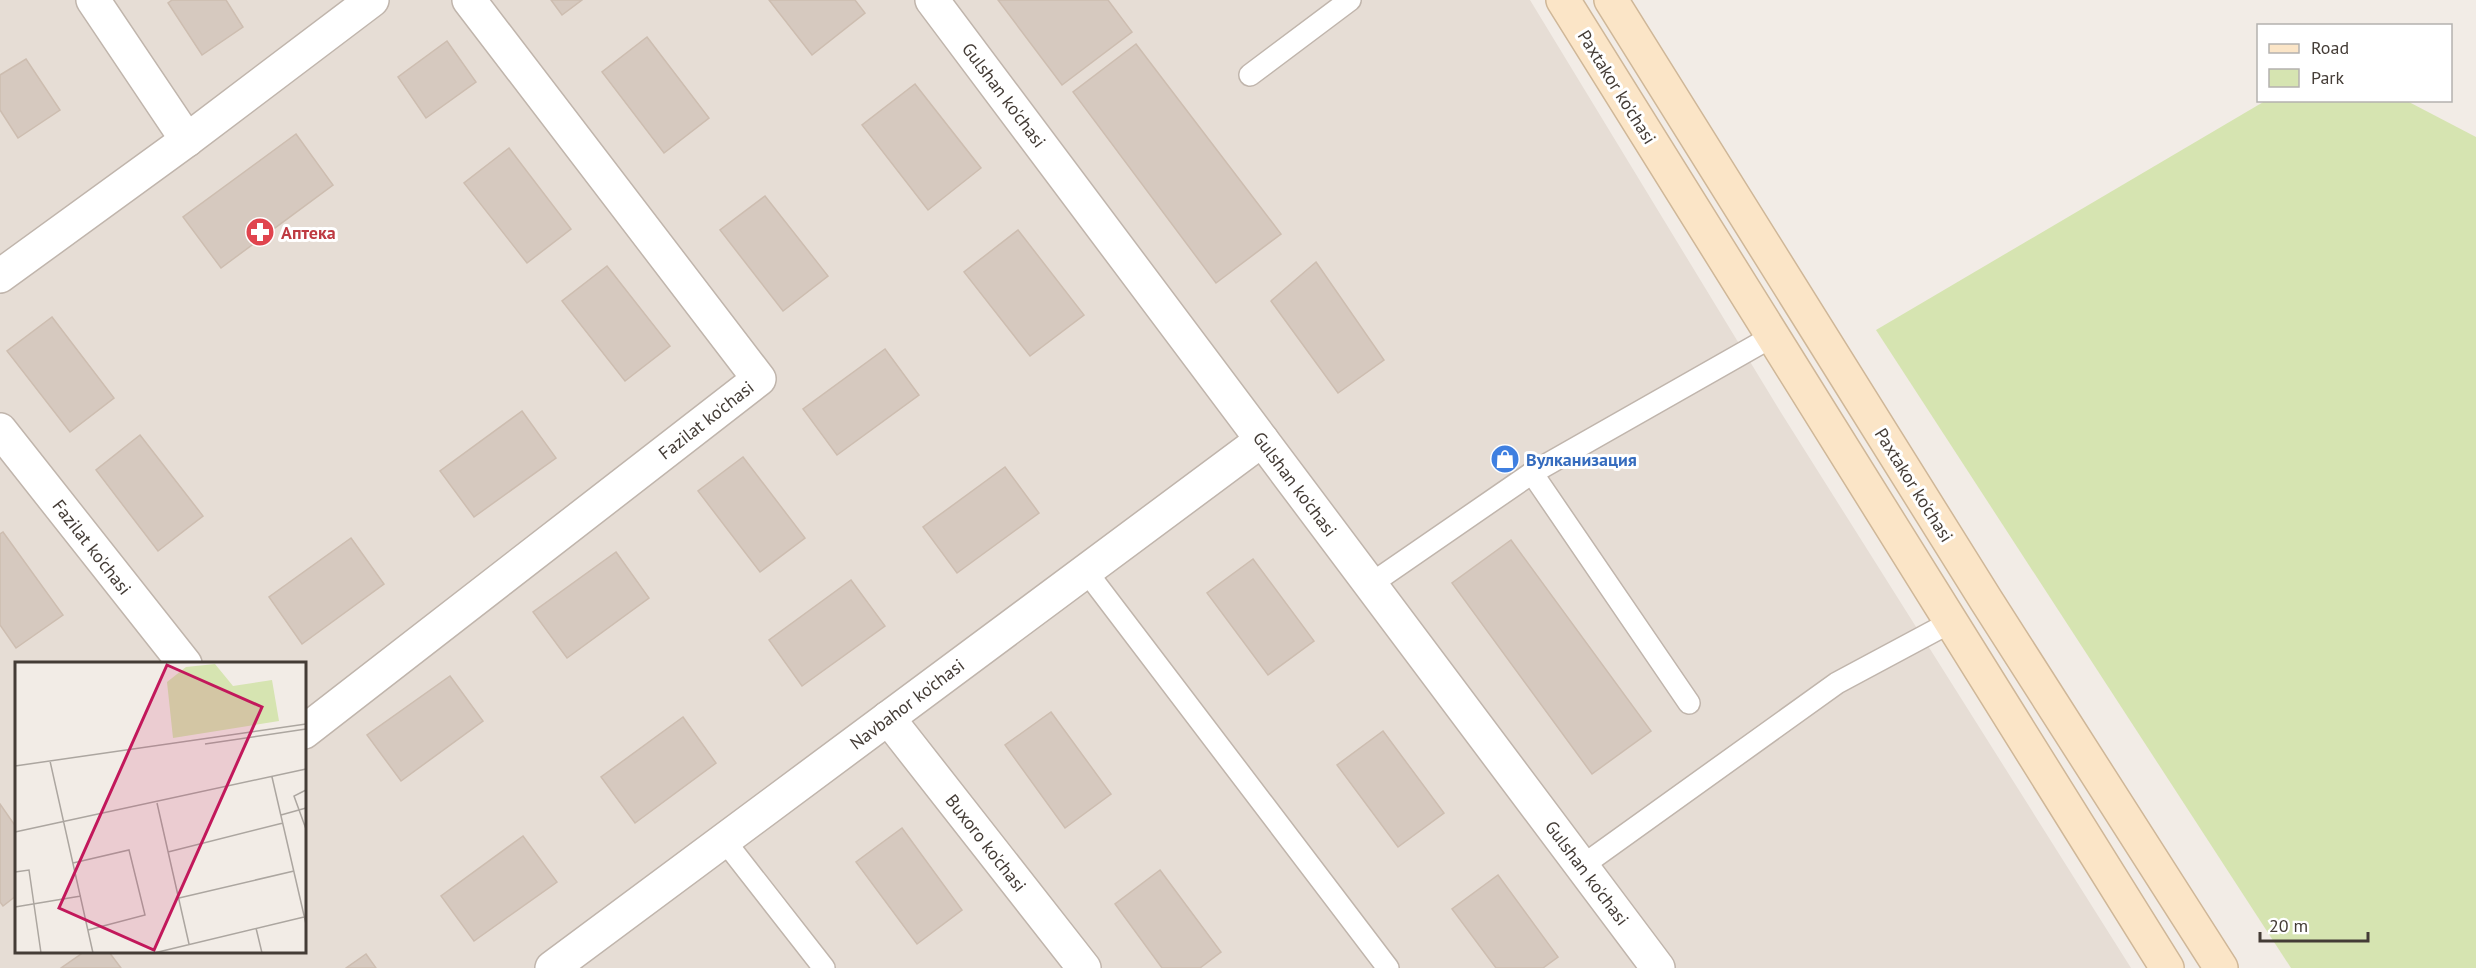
<svg xmlns="http://www.w3.org/2000/svg" width="2476" height="968" viewBox="0 0 2476 968" font-family="'PT Sans',sans-serif">
<style>
.residential{fill:#e6ddd5;fill-rule:evenodd}
.green{fill:#d6e4b1}
.building{fill:#d6c9bf;stroke:#cdbdb0;stroke-width:1.5}
.lines{fill:none;stroke-linecap:round;stroke-linejoin:round}
.lane-casing{stroke:#c0b5ac;stroke-width:24}
.street-casing{stroke:#c0b5ac;stroke-width:36}
.secondary-casing{stroke:#cfb798;stroke-width:36}
.lane{stroke:#fff;stroke-width:21}
.street{stroke:#fff;stroke-width:33}
.secondary{stroke:#fbe5c7;stroke-width:33}
.labels{text-anchor:middle;dominant-baseline:central;stroke-width:6;stroke-linejoin:round;paint-order:stroke}
.street-label{font-size:18px;fill:#443c36;stroke:#fff}
.health-label{font-size:18px;font-weight:bold;fill:#be3a42;stroke:#fff;text-anchor:start}
.shop-label{font-size:18px;font-weight:bold;fill:#366cbe;stroke:#fff;text-anchor:start}
.inset-road{fill:none;stroke:#aca6a0;stroke-width:1.5}
.view{fill:#c2185b;fill-opacity:0.15;stroke:#c2185b;stroke-width:3}
.inset-edge{fill:none;stroke:#443c36;stroke-width:3}
</style>
<rect width="100%" height="100%" fill="#f2ece6"/>
<path class="residential" d="M0 0H1530L1780 411 2131 968H0ZM16 664H304V952H16Z"/>
<path class="green" d="M2265 101H2407L2476 137V968H2291L1876 330Z"/>
<g class="building">
<path d="M172 0H226L243 27 202 55 168 3Z"/>
<path d="M551 0H582L562 15Z"/>
<path d="M769 0H855L865 13 812 55Z"/>
<path d="M998 0H1108L1132 32 1062 85Z"/>
<path d="M647 37 709 118 664 153 602 72Z"/>
<path d="M447 41 476 82 426 118 398 77Z"/>
<path d="M1136 44 1281 234 1216 283 1073 92Z"/>
<path d="M26 59 60 110 18 138 0 110V75Z"/>
<path d="M915 84 981 168 928 210 862 125Z"/>
<path d="M296 134 333 185 221 268 183 217Z"/>
<path d="M509 148 571 229 527 263 464 183Z"/>
<path d="M765 196 828 276 783 311 720 230Z"/>
<path d="M1018 230 1084 315 1030 356 964 272Z"/>
<path d="M1316 262 1384 360 1338 393 1271 301Z"/>
<path d="M607 266 670 346 625 381 562 301Z"/>
<path d="M52 317 114 398 70 432 7 351Z"/>
<path d="M885 349 919 395 837 455 803 409Z"/>
<path d="M522 411 556 458 474 517 440 471Z"/>
<path d="M140 435 203 516 158 551 96 470Z"/>
<path d="M743 457 805 538 760 572 698 491Z"/>
<path d="M1005 467 1039 513 957 573 923 527Z"/>
<path d="M3 532 63 615 16 648 0 625V534Z"/>
<path d="M351 538 384 584 302 644 269 597Z"/>
<path d="M1511 540 1651 731 1592 774 1452 583Z"/>
<path d="M616 552 649 598 567 658 533 612Z"/>
<path d="M1253 559 1314 641 1268 675 1207 593Z"/>
<path d="M851 580 885 626 802 686 769 640Z"/>
<path d="M450 676 483 721 401 781 367 735Z"/>
<path d="M1051 712 1111 794 1065 828 1005 745Z"/>
<path d="M683 717 716 763 635 823 601 777Z"/>
<path d="M1383 731 1444 813 1398 847 1337 765Z"/>
<path d="M0 804 16 827V896L3 906 0 902Z"/>
<path d="M902 828 962 910 917 944 856 862Z"/>
<path d="M523 836 557 882 474 941 441 896Z"/>
<path d="M1160 870 1221 952 1200 968H1162L1115 904Z"/>
<path d="M1498 875 1558 957 1543 968H1496L1452 909Z"/>
<path d="M84 952H109L121 968H61Z"/>
<path d="M366 954 376 968H346Z"/>
</g>
<g class="lines">
<g class="lane-casing">
<g id="lane">
<path d="M1250 75 1350 0"/>
<path d="M1532 473 1689 703"/>
<path d="M1086 571 1388 968"/>
<path d="M1371 584 1532 473 1773 336"/>
<path d="M724 840 824 968"/>
<path d="M1582 866 1837 683 1949 623"/>
</g>
</g>
<g class="street-casing">
<g id="street">
<path d="M93 0 187 140"/>
<path d="M932 0 1658 968"/>
<path d="M0 276 187 140 372 0"/>
<path d="M0 430 185 664"/>
<path d="M888 718 1084 968"/>
<path d="M304 732 759 379 469 0"/>
<path d="M552 968 1262 440"/>
</g>
</g>
<g class="secondary-casing">
<g id="secondary">
<path d="M1563 0C1765 322 1964 646 2167 968"/>
<path d="M1611 0 1986 600 2221 968"/>
</g>
</g>
<use href="#lane" class="lane"/>
<use href="#street" class="street"/>
<use href="#secondary" class="secondary"/>
</g>
<defs>
<g id="pharmacy-disc" transform="scale(1.5)"><circle r="9.5" fill="#e0444e" stroke="#fff"/><path d="M-2-6h4v4h4v4h-4v4h-4v-4h-4v-4h4Z" fill="#fff"/></g>
<g id="shop-disc" transform="scale(1.5)"><circle r="9.5" fill="#3f7fe0" stroke="#fff"/><path d="M-5-2.5h2.3a2.7 3.5 0 0 1 5.4 0H5L5.5 6h-11ZM-1.5-2.5h3a1.5 2.3 0 0 0-3 0Z" fill="#fff"/></g>
</defs>
<g fill-rule="evenodd">
<use href="#pharmacy-disc" x="260" y="232"/>
<use href="#shop-disc" x="1505" y="459"/>
</g>
<g class="labels">
<g class="street-label">
<text transform="translate(1617 87) rotate(58)">Paxtakor ko'chasi</text>
<text transform="translate(1004 95) rotate(53)">Gulshan ko'chasi</text>
<text transform="translate(706 420) rotate(-38)">Fazilat ko'chasi</text>
<text transform="translate(1295 484) rotate(53)">Gulshan ko'chasi</text>
<text transform="translate(1914 485) rotate(58)">Paxtakor ko'chasi</text>
<text transform="translate(92 547) rotate(52)">Fazilat ko'chasi</text>
<text transform="translate(907 704) rotate(-37)">Navbahor ko'chasi</text>
<text transform="translate(986 843) rotate(52)">Buxoro ko'chasi</text>
<text transform="translate(1587 873) rotate(53)">Gulshan ko'chasi</text>
</g>
<g class="health-label">
<text x="281" y="232">Аптека</text>
</g>
<g class="shop-label">
<text x="1526" y="459">Вулканизация</text>
</g>
</g>
<g transform="translate(15 662)">
<rect width="291" height="291" fill="#f2ece6"/>
<path d="M200 2 218 24 257 18 264 59 158 76 152 20 171 5Z" fill="#d6e4b1"/>
<path class="inset-road" d="M190 82 291 67M35 99 78 291M0 104 291 62M257 115 291 262M291 128 279 134 291 167M142 141 174 282M266 153 291 146M0 170 291 107M153 190 268 161M58 201 114 188 130 253 73 268M0 210 14 208 26 291M164 236 279 209M0 245 66 234M241 266 247 291M139 291 289 255"/>
<path class="view" d="M152 3 247 45 139 288 44 246Z"/>
<rect width="291" height="291" class="inset-edge"/>
</g>
<rect x="2257" y="24" width="195" height="78" fill="#ffffff" stroke="#b4b1af" stroke-width="1.5"/>
<rect x="2269" y="44" width="30" height="9" fill="#fbe5c7" stroke="#b4b1af" stroke-width="1.5"/>
<text x="2311" y="54" font-size="18" fill="#443c36">Road</text>
<rect x="2269" y="69" width="30" height="18" fill="#d6e4b1" stroke="#b4b1af" stroke-width="1.5"/>
<text x="2311" y="84" font-size="18" fill="#443c36">Park</text>
<path d="M2260 932v9h108v-9" fill="none" stroke="#443c36" stroke-width="3"/>
<text x="2269" y="932" font-size="18" fill="#443c36" stroke="#ffffff" stroke-width="4.5" paint-order="stroke">20 m</text>
</svg>
